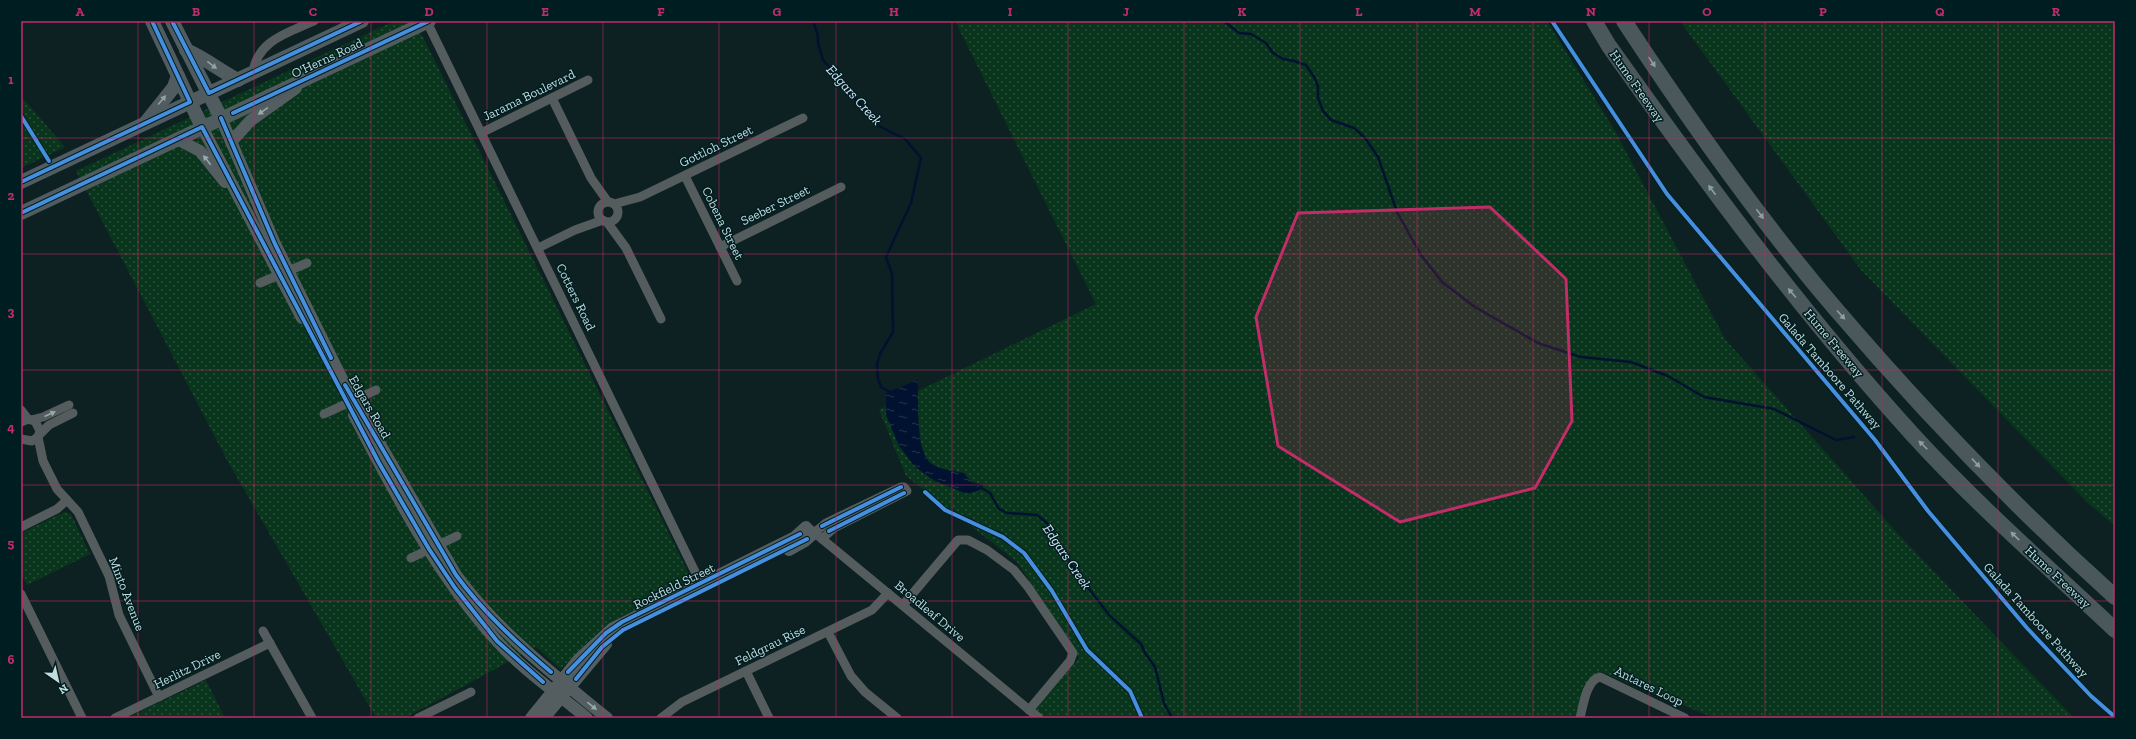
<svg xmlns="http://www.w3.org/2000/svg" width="2136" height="739" viewBox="0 0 2136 739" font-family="'Zilla Slab',serif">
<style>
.grass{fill:url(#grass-dots)}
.water{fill:url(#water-ripples)}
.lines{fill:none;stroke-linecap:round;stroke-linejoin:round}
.stream{stroke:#011230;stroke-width:2.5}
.street{stroke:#545c5e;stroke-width:9}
.secondary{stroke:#545e61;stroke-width:12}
.primary{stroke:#505c5f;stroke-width:14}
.highway{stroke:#4a585c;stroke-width:16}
.cycleway-casing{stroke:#001e21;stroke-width:6}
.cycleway{stroke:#468fdf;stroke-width:4}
.oneway{fill:#8da1a4}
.oneway2{fill:#90a2a5}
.oneway3{fill:#97aaac}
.oneway4{fill:#97a9ab}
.marked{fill:#c22c68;fill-opacity:0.2;stroke:#c22c68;stroke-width:3;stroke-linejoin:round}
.grid{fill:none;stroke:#c22c68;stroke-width:1;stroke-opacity:0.55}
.labels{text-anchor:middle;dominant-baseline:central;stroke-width:3;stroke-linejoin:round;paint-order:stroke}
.street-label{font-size:13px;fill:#c4dcde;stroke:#001e21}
.water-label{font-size:14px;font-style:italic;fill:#d8e6f9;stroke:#001e21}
.neatline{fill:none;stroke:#c22c68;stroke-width:1.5}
.grid-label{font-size:13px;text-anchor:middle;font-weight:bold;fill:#c22c68}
</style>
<defs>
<pattern id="grass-dots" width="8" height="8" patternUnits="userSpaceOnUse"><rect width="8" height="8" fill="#09351c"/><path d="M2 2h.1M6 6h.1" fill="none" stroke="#2b523d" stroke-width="1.8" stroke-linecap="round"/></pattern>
<pattern id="water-ripples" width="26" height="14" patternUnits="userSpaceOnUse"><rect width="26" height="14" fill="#011230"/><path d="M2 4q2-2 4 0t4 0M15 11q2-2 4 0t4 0" fill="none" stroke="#24344e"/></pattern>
</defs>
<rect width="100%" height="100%" fill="#0d2022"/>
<g class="grass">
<path d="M394 21H415L693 582 617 619 560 669 536 647 405 718H376L227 460 76 171Z"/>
<path d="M955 21H1547L1615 131 1725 339 1899 535 2074 718H1714L1599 671 1580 718H1043L1036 712 1037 706 1079 658 1073 645 1016 561 906 476 879 410 1096 304Z"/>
<path d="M1680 21H2115V526L2088 503 1861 270Z"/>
<path d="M21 96 65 147 21 168Z"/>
<path d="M64 512 71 514 90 554 27 585 21 574V533Z"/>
<path d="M206 680 225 718H127Z"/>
</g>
<path class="water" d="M917 380C920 400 914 452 932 464 942 470 953 471 964 473L971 482 984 485 980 490 967 494 935 481 915 467 899 446 886 415V393Z"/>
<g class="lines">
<g class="stream">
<path d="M813 21 818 36V43L823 60 841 80 877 125 905 139 921 158 911 203 886 257 892 274 893 332 880 354 877 364 878 379 881 387 892 393"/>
<path d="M1224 21 1239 33 1251 34 1266 43 1273 53 1283 59 1294 61 1306 65 1314 77 1318 86V98L1323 111 1331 120 1354 128 1365 138 1378 157 1397 212 1421 255 1442 282 1475 307 1538 343 1581 357 1631 362 1668 376 1704 397 1774 409 1836 440 1854 437"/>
<path d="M980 487 990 493 999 509 1007 513 1037 515 1047 523 1064 555 1096 598 1110 616 1141 644 1145 653 1155 667 1164 703 1172 718"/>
</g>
<g class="street">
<path d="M427 22 701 584"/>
<path d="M253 72C258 40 288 33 314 21"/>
<path d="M552 98 591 178 608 202"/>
<path d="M481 133 588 80"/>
<path d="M685 176 737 281"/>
<circle cx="608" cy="212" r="10"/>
<path d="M614 204 640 197 803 118"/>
<path d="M607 222 626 248 661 319"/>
<path d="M720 247 841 187"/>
<path d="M538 248 575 230 603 220"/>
<path d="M260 283 307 263"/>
<path d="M21 410 28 419"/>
<path d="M324 414 376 390"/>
<path d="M31 420 43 417 69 405"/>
<path d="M21 422 28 419 35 421 40 431 38 437 32 441 21 439"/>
<path d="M39 435 49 425 73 413"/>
<path d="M38 437 43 461 57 489 78 512 109 576 119 615 159 697"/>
<path d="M21 527 57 509 67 500"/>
<path d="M810 529 1039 718"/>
<path d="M814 533 826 523 901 487H904L907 491 834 528 822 539"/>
<path d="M411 558 457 536"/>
<path d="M21 594 82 718"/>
<path d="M903 605 958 540H968L987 550 1014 570 1028 587 1073 653 1070 661 1029 710"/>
<path d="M263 631 312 718"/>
<path d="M828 632 851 676 865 692 897 718"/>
<path d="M746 671 769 718"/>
<path d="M115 718 270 643"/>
<path d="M418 718 471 692"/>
<path d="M661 718 682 702 872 610 888 593"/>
<path d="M1580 718C1583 707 1586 680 1600 677L1685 718"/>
</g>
<g class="secondary">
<path d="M221 118 275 244 342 379 456 575C497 631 553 674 607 718"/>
<path d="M202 127 302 318"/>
<path d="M177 139 200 151 225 182"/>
<path d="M231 142 250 121 296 88"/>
<path d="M354 415C395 494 437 575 497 641 523 670 557 693 587 718"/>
<path d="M789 550 805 541 814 533"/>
<path d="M531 718 578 660 613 628 795 537 806 527"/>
<path d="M544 718 606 644"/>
</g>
<g class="primary">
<path d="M152 21 202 127"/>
<path d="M172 21 221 118"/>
<path d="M186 50C205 58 219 70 238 80"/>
<path d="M146 122 174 87 178 76"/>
<path d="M21 182 362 21"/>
<path d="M21 213 429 21"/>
</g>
<g class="highway">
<path d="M1594 21 1609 46C1705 181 1801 312 1913 435 1976 504 2047 566 2115 630"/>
<path d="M1624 21C1689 120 1757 217 1834 307 1921 409 2015 507 2115 597"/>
</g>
<g class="cycleway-casing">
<g id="cycleway">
<path d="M172 21 209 93 362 21"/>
<path d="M1552 21 1667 194 1875 440 1928 511 2027 628 2091 696 2115 717"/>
<path d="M233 113 429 21"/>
<path d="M21 116 49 161"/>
<path d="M221 118 275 244 331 358"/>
<path d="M21 182 190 102 152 21"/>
<path d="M21 213 202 127 379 463 429 549 455 588 497 641 543 682"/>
<path d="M345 385 456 575C483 612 516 642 551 672"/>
<path d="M925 492 945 510 1003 537 1024 553 1052 591 1087 650 1130 691 1142 718"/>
<path d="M822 526 901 487"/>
<path d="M829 531 904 493"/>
<path d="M568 672 606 633 622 622 800 534"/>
<path d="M576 679 602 647 623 630 807 539"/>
</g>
</g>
<use href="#cycleway" class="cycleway"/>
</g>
<defs><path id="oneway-solid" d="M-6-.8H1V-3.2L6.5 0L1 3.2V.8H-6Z"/></defs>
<g class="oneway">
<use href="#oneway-solid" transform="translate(1652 62) rotate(56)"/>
<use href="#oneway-solid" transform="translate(1712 190) rotate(-127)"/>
<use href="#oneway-solid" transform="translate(1760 214) rotate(53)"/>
<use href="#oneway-solid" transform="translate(1792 293) rotate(-130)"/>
<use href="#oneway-solid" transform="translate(1841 315) rotate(48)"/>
<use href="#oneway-solid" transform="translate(1923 445) rotate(-135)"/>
<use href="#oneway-solid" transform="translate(1976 463) rotate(47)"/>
<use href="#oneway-solid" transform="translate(2015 536) rotate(-136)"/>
</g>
<g class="oneway2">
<use href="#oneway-solid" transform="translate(212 65) rotate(38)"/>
<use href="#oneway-solid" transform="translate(162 100) rotate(-50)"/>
</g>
<g class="oneway3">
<use href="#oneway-solid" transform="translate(263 111) rotate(145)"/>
<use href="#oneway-solid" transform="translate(207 160) rotate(-128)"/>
<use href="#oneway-solid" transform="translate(592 706) rotate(39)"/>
</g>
<use class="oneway4" href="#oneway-solid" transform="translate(50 414) rotate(-24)"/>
<path class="marked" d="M1490 207 1566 279 1572 421 1535 488 1400 522 1278 446 1256 317 1298 213Z"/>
<path class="grid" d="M138 21V718M254 21V718M371 21V718M487 21V718M603 21V718M719 21V718M836 21V718M952 21V718M1068 21V718M1184 21V718M1300 21V718M1417 21V718M1533 21V718M1649 21V718M1765 21V718M1882 21V718M1998 21V718M21 138H2115M21 254H2115M21 370H2115M21 485H2115M21 601H2115"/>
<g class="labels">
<g class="street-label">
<text transform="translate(327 58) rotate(-25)">O'Herns Road</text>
<text transform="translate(1637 86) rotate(55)">Hume Freeway</text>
<text transform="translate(529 95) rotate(-26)">Jarama Boulevard</text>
<text transform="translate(716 146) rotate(-26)">Gottloh Street</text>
<text transform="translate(775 205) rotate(-26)">Seeber Street</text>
<text transform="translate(723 223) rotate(64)">Cobena Street</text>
<text transform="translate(576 297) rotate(64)">Cotters Road</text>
<text transform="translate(1834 343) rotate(50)">Hume Freeway</text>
<text transform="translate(1830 371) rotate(49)">Galada Tamboore Pathway</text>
<text transform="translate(370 407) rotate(60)">Edgars Road</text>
<text transform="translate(2058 577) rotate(43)">Hume Freeway</text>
<text transform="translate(674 586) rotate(-26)">Rockfield Street</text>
<text transform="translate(127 594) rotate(69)">Minto Avenue</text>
<text transform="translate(930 611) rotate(40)">Broadleaf Drive</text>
<text transform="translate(2036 620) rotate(48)">Galada Tamboore Pathway</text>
<text transform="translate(770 645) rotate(-26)">Feldgrau Rise</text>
<text transform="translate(187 669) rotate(-26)">Herlitz Drive</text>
<text transform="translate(1649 686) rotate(26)">Antares Loop</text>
</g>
<g class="water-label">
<text transform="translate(854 95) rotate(48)">Edgars Creek</text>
<text transform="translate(1067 557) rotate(56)">Edgars Creek</text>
</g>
</g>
<rect width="2136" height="739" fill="none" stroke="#001e21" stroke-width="44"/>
<g transform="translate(58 681) rotate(146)" stroke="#001e21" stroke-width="3" paint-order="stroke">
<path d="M0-3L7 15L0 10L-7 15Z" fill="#c4dcde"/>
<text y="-6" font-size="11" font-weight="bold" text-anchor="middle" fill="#c4dcde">N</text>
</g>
<rect x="22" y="22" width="2092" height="695" class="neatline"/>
<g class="grid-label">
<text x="80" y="16">A</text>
<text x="196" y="16">B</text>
<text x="313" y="16">C</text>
<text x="429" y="16">D</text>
<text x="545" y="16">E</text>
<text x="661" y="16">F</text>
<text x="777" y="16">G</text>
<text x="894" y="16">H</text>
<text x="1010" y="16">I</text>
<text x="1126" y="16">J</text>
<text x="1242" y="16">K</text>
<text x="1359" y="16">L</text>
<text x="1475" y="16">M</text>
<text x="1591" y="16">N</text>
<text x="1707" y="16">O</text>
<text x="1823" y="16">P</text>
<text x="1940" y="16">Q</text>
<text x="2056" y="16">R</text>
<text x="11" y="84">1</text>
<text x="11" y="200">2</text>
<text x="11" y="316">3</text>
<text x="11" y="432">4</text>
<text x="11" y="548">5</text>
<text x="11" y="664">6</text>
</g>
</svg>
